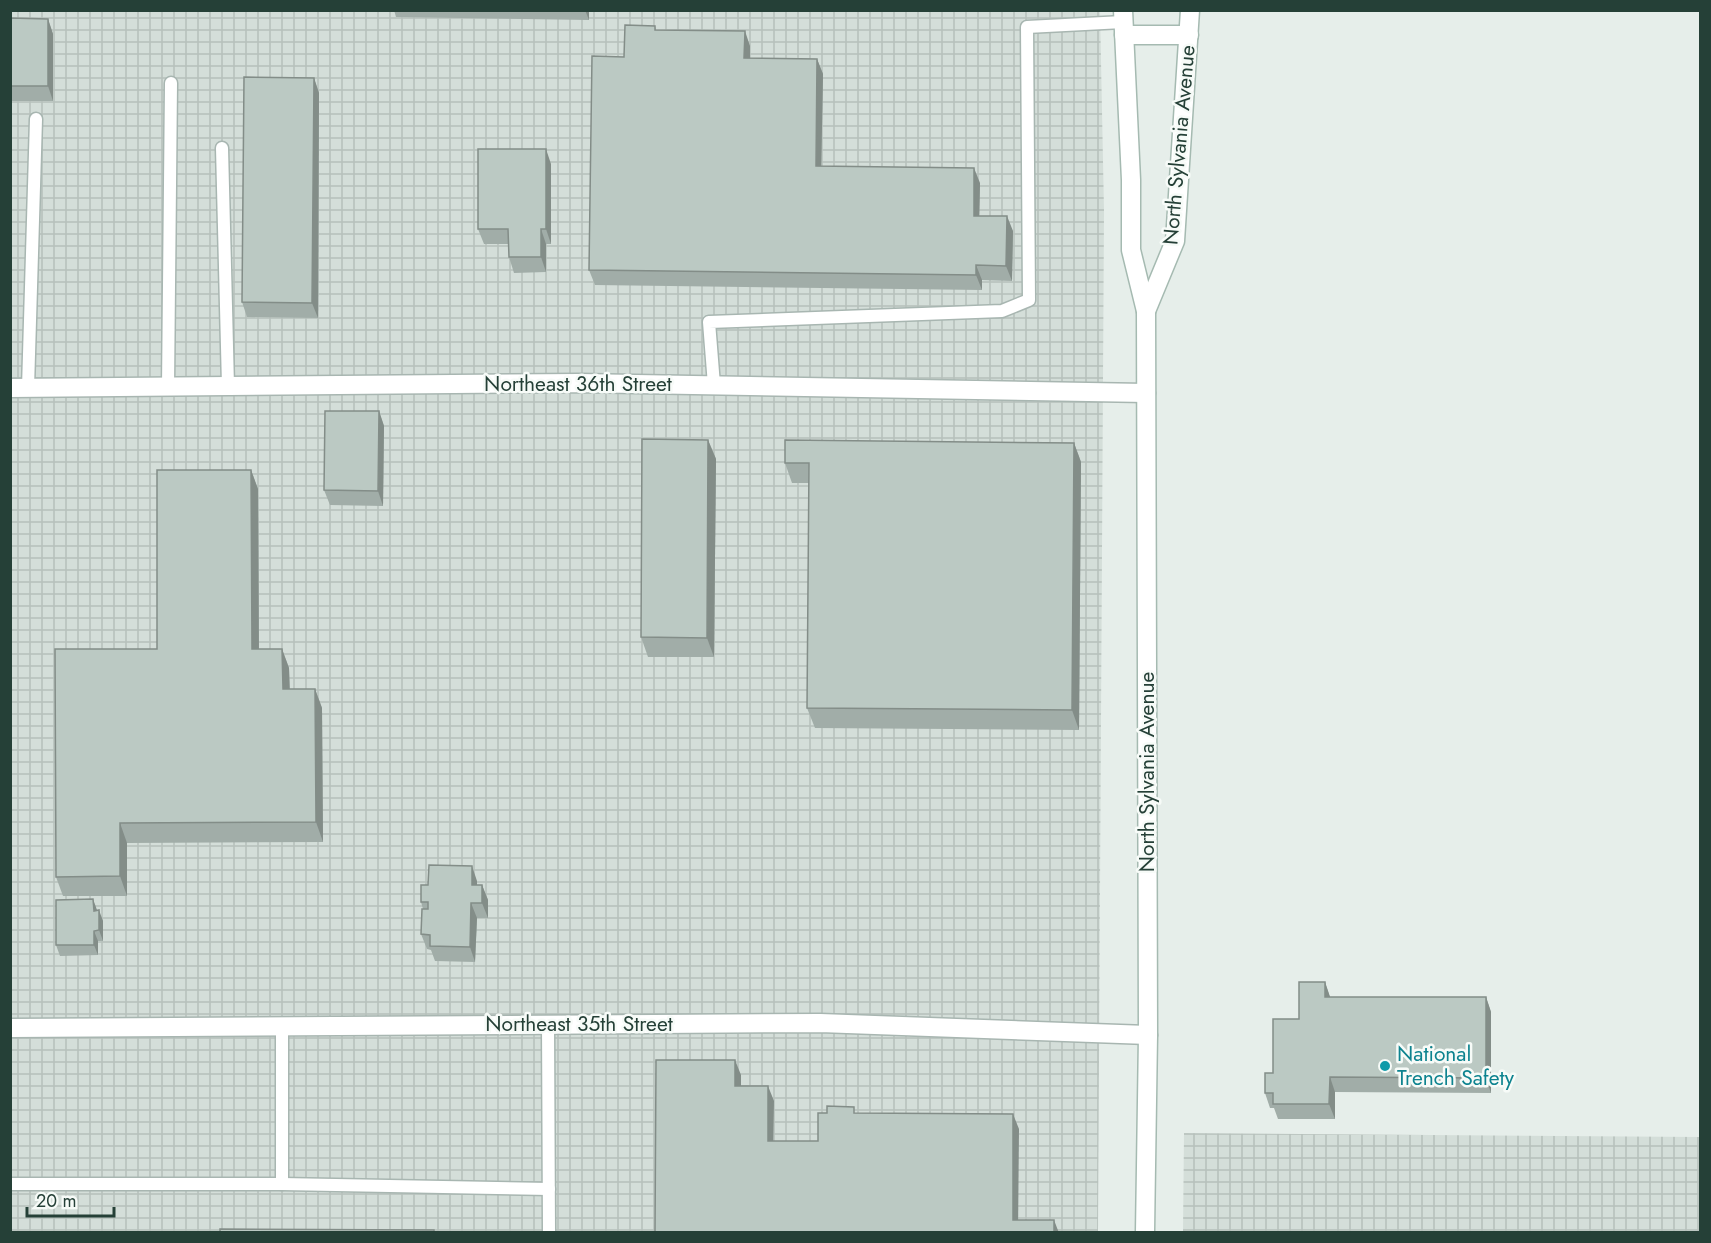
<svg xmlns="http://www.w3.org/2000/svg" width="1711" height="1243" viewBox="0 0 1711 1243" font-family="Jost,sans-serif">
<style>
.industrial{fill:url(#industrial-grid)}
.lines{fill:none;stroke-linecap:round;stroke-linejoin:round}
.service-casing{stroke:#a8b6b1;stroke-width:15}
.minor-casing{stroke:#a8b6b1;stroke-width:21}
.secondary-casing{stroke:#a5bab1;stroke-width:21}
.service{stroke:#fff;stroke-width:12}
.minor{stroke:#fff;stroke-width:18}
.secondary{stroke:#fff;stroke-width:18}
.wall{fill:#a1ada8}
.shaded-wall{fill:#838d88}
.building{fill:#bbc9c3;stroke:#838d88;stroke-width:1.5}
.culture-dot{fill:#0f9aa8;stroke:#f7fbf8;stroke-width:2}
.labels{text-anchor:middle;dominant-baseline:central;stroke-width:5;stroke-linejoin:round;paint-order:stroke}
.street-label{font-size:21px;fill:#254037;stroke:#f7fbf8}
.culture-label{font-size:21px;fill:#0d838f;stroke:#f7fbf8;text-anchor:start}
</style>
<defs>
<pattern id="industrial-grid" width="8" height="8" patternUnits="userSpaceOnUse" patternTransform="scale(1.5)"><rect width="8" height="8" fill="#d4ded9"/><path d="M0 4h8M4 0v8" fill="none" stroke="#b6c0bb"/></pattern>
</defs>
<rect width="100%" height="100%" fill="#e6eeea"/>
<g class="industrial">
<path d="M10 11H1100L1104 211 1098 1232H11Z"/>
<path d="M1184 1133 1700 1137V1232H1183Z"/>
</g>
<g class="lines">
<g class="service-casing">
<g id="service">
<path d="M222 148 228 386"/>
<path d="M714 385 709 322 1002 311 1029 300 1027 27 1123 22"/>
<path d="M168 387 171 83"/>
<path d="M28 388 36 119"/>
<path d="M548 1024 549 1232"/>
<path d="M282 1026V1184"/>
<path d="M10 1184H282L549 1189"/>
</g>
</g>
<g class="minor-casing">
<g id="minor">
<path d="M10 388 579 383 1146 393"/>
<path d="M10 1028 820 1023 1148 1035"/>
</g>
</g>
<g class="secondary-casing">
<g id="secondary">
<path d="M1123 10 1131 180V250L1146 311 1148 1035 1145 1232"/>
<path d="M1124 35H1189"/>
<path d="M1146 311 1175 241 1190 10"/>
</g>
</g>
<use href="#service" class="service"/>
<use href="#minor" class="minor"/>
<use href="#secondary" class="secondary"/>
</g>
<g class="wall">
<path d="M394 10H589V20L396 17Z"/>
<path d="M10 18 48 19 53 34V101H10Z"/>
<path d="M655 26 656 30 750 46V58L817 59 823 74 821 166 980 183 979 216 1013 231 1012 281 982 280V290L595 285 589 270 624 57Z"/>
<path d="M314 78 319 93 318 318 247 317 242 302Z"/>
<path d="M551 164V244H546V272L514 273 509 257V244H484L478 229Z"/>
<path d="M379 411 384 426 383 506 330 505 324 490Z"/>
<path d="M708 440 716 459 714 657H648L641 637Z"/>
<path d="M1074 443 1081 462 1079 730 815 728 807 708 809 483H792L785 463Z"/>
<path d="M251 470 258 489 259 649H282L289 668 290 689H315L322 708 323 842 127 843V896H63L56 877Z"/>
<path d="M477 881V885H482L488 900V918H477L475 962 435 961 431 950 427 949 421 934 423 909 421 902 428 885Z"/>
<path d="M97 911 103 921V941H98V955L60 956 56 945Z"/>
<path d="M1325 982 1330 997H1486L1491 1012V1093L1335 1092V1119H1278L1274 1108H1270L1265 1093 1273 1073 1299 1019Z"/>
</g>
<g class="shaded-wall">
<path d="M585 10H589V20Z"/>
<path d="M48 19 53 34V101L48 86Z"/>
<path d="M745 31 750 46V73L744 58Z"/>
<path d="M817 59 823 74 821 181 816 166Z"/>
<path d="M314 78 319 93 318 318 312 303Z"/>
<path d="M546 149 551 164V244L546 229Z"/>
<path d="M974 168 980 183 979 231 974 216Z"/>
<path d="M1007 216 1013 231 1012 281 1006 266Z"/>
<path d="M541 229 546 244V272L541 257Z"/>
<path d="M976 265 982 280V290L976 275Z"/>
<path d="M379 411 384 426 383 506 378 491Z"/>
<path d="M708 440 716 459 714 657 707 638Z"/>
<path d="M1074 443 1081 462 1079 730 1072 710Z"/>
<path d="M251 470 258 489 259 668 252 649Z"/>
<path d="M282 649 289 668 290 708 283 689Z"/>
<path d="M315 689 322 708 323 842 316 822Z"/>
<path d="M120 823 127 843V896L120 876Z"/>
<path d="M472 866 477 881V900L472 885Z"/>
<path d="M482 885 488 900V918L482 903Z"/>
<path d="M93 899 97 910V921L94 911Z"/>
<path d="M471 903 477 918 475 962 470 947Z"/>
<path d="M99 910 103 921V941L99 930Z"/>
<path d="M94 931 98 941V955L94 945Z"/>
<path d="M1325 982 1330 997H1325Z"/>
<path d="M1486 997 1491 1012V1093L1486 1078Z"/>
<path d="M735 1060 741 1075V1101L735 1086Z"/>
<path d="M1330 1077 1335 1092V1119L1329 1104Z"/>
<path d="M768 1086 774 1101 773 1156 768 1141Z"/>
<path d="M1013 1114 1019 1129 1018 1233 1013 1220Z"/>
<path d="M1054 1220 1059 1233H1054Z"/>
</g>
<g class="building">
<path d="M10 18 48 19V86H10Z"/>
<path d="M625 25 655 26V30L745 31 744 58 817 59 816 166 974 168V216H1007L1006 266 976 265V275L589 270 592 56 624 57Z"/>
<path d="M244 77 314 78 312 303 242 302Z"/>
<path d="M478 149H546V229H541V257H509L508 229H478Z"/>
<path d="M325 411H379L378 491 324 490Z"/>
<path d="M642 439 708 440 707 638 641 637Z"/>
<path d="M785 440 1074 443 1072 710 807 708 809 463H785Z"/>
<path d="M157 470H251L252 649H282L283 689H315L316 822 120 823V876L56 877 55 649H157Z"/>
<path d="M429 865 472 866V885H482V903H471L470 947 430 946V935L421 934 422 909H428V902H421V885H428Z"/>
<path d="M93 899 94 911 99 910V930L94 931V945H56V900Z"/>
<path d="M1299 982H1325V997H1486V1078L1330 1077 1329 1104H1273V1093H1265V1073H1273V1019H1299Z"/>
<path d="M656 1060H735V1086H768V1141H818V1113H827V1106L854 1107V1113L1013 1114V1220H1054V1233H655Z"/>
<path d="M220 1229 434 1230V1233H220Z"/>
</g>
<circle class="culture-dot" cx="1385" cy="1066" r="6"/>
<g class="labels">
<g class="street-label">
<text transform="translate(1179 145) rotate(-85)">North Sylvania Avenue</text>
<text x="578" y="384">Northeast 36th Street</text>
<text transform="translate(1147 772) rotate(-90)">North Sylvania Avenue</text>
<text x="579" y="1024">Northeast 35th Street</text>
</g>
<g class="culture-label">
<text x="1397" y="1054">National<tspan x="1397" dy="24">Trench Safety</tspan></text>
</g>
</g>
<rect width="1711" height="1243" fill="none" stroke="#254037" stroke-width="24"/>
<path d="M27 1207v9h87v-9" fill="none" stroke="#254037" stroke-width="3"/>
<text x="36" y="1207" font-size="18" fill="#254037" stroke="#f7fbf8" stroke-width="4.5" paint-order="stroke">20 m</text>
</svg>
